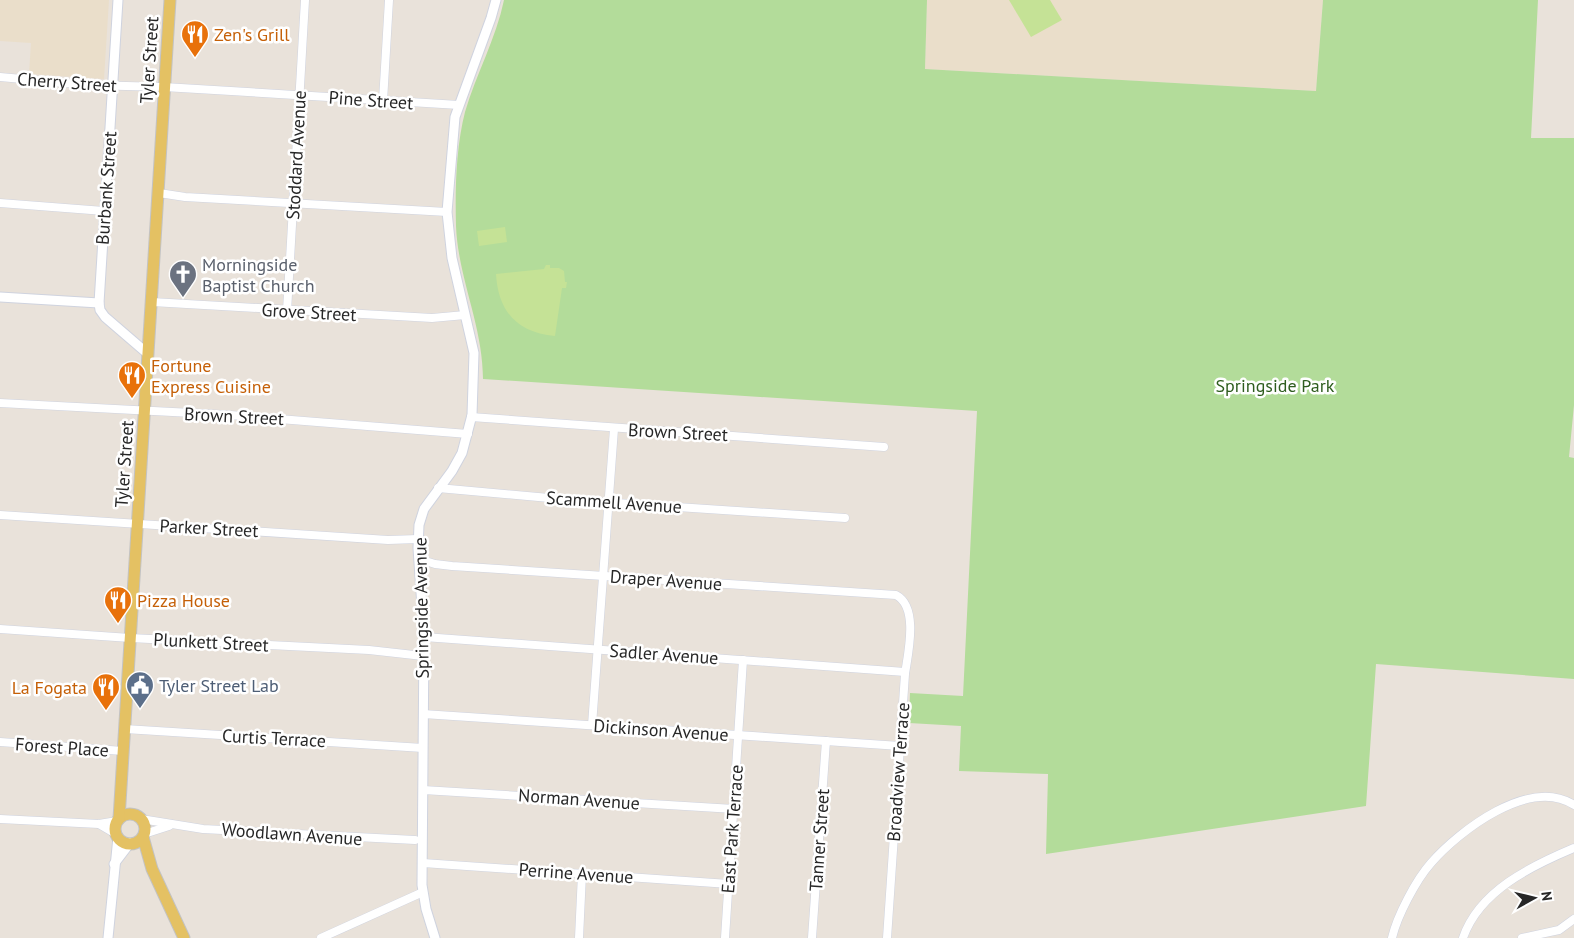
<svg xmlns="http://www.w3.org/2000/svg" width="1574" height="938" viewBox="0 0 1574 938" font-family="'PT Sans',sans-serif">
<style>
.education{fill:#eadeca}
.green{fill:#b3dc9a}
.pitch{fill:#c5e296}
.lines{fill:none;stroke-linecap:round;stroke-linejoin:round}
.minor-casing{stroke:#cfd3df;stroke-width:9}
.tertiary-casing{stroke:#cfd3df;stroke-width:11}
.primary-casing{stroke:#c3c3c3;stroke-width:13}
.minor{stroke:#fff;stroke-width:8}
.tertiary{stroke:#fff;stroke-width:9}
.primary{stroke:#e4c163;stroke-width:11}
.labels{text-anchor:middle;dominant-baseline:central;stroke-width:5;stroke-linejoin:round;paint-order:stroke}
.food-label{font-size:18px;fill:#c56008;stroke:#fff;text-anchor:start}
.street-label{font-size:18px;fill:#272727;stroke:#fff}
.worship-label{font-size:18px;fill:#5b616d;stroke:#fff;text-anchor:start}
.park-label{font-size:18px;fill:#2e5d1e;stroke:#fff}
.service-label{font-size:18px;fill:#4e5e75;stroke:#fff;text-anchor:start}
</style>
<rect width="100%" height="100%" fill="#e9e2da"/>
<g class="education">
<path d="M0 0H109L104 79 29 74 31 43 0 41Z"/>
<path d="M927 0H1323L1316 91 925 69Z"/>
</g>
<path class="green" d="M504 0H927L925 69 1316 91 1323 0H1538L1531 138H1574V405L1569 457 1574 458V679L1376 664 1366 806 1046 854 1048 774 959 771 961 726 909 723 910 693 963 696 977 411 483 379C483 326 458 278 456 226 455 189 456 147 465 112 476 74 496 39 504 0Z"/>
<g class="pitch">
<path d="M1009 0H1050L1062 20 1031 37Z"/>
<path d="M505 227 507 242 479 246 477 231Z"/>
<path d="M546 265H550V268H559L564 271 565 282H567L566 288H562L555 336C517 333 498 311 496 274L544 269Z"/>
</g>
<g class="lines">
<g class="minor-casing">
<g id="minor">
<path d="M0 77 88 85 164 87 459 105"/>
<path d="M383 101 389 0"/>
<path d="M159 193 185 197 447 212"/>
<path d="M0 203 104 211"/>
<path d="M152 302 432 318 465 315"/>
<path d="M287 311 305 0"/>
<path d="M0 403 230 415 468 434"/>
<path d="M471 417 884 447"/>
<path d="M438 488 571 500 845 518"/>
<path d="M0 515 388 540 418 539"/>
<path d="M419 559 435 564 452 566 896 595C919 607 908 653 905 674L887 938"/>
<path d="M0 629 130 638 369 650 423 656"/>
<path d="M424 637 905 672"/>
<path d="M423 714 900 746"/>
<path d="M592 725 614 429"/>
<path d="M125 729 423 748"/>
<path d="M0 742 123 751"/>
<path d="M423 790 734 809"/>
<path d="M0 819 99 824 117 821"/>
<path d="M141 819 203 829 415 840"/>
<path d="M99 824 116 834"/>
<path d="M144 834 169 826"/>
<path d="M423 863 729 884"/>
<path d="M321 938 423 892"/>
<path d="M579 938 582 874"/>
<path d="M725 938 743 660"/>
<path d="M812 938 826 741"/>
<path d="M1392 938C1397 916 1416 880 1431 863 1459 831 1530 776 1574 805"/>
<path d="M1463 938C1479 891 1531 866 1574 848"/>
<path d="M1522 938 1559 930 1574 919"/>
</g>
</g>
<g class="tertiary-casing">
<g id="tertiary">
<path d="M118 0 99 303 100 310 105 317 148 354"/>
<path d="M0 297 99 303"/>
<path d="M114 864 130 843"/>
<path d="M108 938 118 837"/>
<path d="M435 938 426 909 422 885 424 637 418 548 419 525 424 509 452 471 462 453 472 415 474 353 452 258 447 212 455 117 491 18 496 0"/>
</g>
</g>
<g class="primary-casing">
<g id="primary">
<circle cx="130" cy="829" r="15"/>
<path d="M119 819 170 0"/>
<path d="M143 837 152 869 184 938"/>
</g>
</g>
<use href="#minor" class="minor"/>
<use href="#tertiary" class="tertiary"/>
<use href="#primary" class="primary"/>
</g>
<defs>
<g id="restaurant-pin" transform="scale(1.4375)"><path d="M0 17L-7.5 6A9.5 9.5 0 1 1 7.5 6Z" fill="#e8710a" stroke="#fff"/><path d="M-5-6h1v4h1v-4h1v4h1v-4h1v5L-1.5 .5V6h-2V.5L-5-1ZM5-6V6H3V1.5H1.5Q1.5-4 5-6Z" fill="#fff"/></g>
<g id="church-pin" transform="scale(1.4375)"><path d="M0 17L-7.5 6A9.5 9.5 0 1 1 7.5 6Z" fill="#6b7280" stroke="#fff"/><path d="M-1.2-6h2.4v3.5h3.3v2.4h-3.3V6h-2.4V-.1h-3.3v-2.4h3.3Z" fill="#fff"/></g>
<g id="civic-pin" transform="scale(1.4375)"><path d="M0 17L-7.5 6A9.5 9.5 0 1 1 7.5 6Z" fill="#5c6f8a" stroke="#fff"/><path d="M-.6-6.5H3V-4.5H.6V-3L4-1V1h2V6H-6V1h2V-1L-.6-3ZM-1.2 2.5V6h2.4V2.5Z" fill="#fff"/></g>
</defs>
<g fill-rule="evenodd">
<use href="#restaurant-pin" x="195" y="34"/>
<use href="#church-pin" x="183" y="274"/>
<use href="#restaurant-pin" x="132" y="375"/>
<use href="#restaurant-pin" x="118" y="600"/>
<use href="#civic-pin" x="140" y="685"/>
<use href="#restaurant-pin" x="106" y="687"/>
</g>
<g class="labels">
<g class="food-label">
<text x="214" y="34">Zen's Grill</text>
<text x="151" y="365">Fortune<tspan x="151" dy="21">Express Cuisine</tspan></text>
<text x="137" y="600">Pizza House</text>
<text x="87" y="687" text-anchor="end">La Fogata</text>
</g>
<g class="street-label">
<text transform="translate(149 60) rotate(-86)">Tyler Street</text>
<text transform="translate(67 82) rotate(4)">Cherry Street</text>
<text transform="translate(371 100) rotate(4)">Pine Street</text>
<text transform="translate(296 155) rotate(-87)">Stoddard Avenue</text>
<text transform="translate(106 188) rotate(-86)">Burbank Street</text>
<text transform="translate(309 312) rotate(3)">Grove Street</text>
<text transform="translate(234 416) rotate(3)">Brown Street</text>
<text transform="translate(678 432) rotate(3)">Brown Street</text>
<text transform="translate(124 464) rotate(-86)">Tyler Street</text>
<text transform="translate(614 502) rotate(4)">Scammell Avenue</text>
<text transform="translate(209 528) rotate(3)">Parker Street</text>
<text transform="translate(666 580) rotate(4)">Draper Avenue</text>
<text transform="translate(421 608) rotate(-91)">Springside Avenue</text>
<text transform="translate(211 642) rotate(3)">Plunkett Street</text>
<text transform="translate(664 654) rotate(4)">Sadler Avenue</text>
<text transform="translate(661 730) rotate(4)">Dickinson Avenue</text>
<text transform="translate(274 738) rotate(3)">Curtis Terrace</text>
<text transform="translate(62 747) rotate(4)">Forest Place</text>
<text transform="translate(898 772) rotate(-86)">Broadview Terrace</text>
<text transform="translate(579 799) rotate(4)">Norman Avenue</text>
<text transform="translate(732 829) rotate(-86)">East Park Terrace</text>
<text transform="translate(292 834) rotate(4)">Woodlawn Avenue</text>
<text transform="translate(819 840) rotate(-86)">Tanner Street</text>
<text transform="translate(576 873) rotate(4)">Perrine Avenue</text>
</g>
<g class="worship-label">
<text x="202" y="264">Morningside<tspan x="202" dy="21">Baptist Church</tspan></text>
</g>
<g class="park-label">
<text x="1275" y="385">Springside Park</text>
</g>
<g class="service-label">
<text x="159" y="685">Tyler Street Lab</text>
</g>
</g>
<g transform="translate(1534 898) rotate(82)" stroke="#ffffff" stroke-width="4" paint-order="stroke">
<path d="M0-4L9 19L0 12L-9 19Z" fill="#272727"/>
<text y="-8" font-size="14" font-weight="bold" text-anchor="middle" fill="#272727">N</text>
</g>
</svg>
